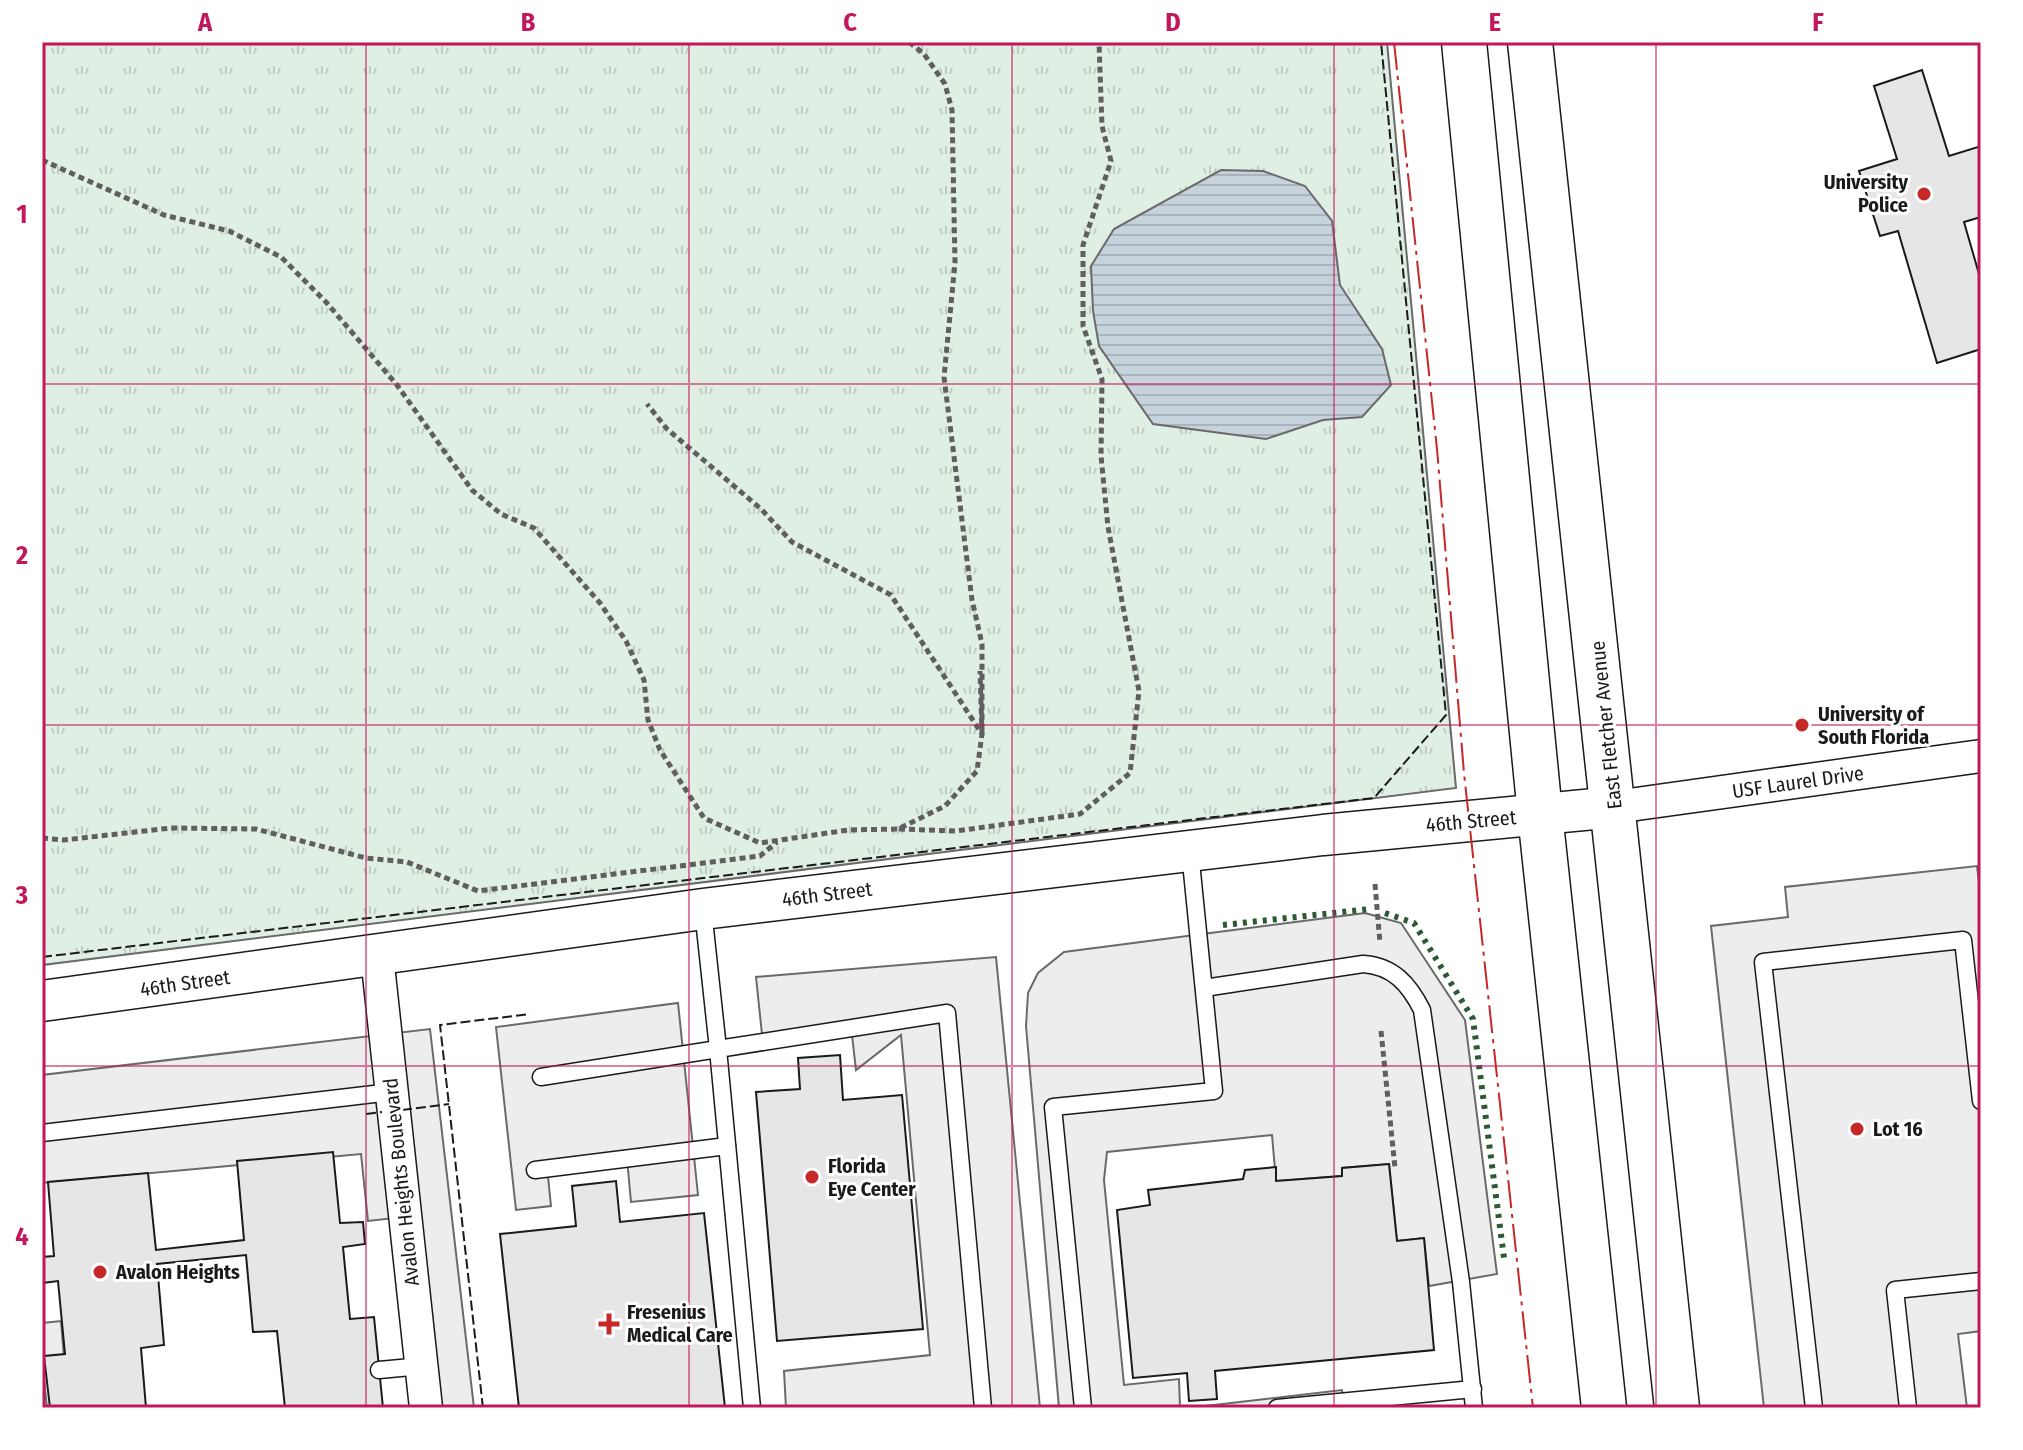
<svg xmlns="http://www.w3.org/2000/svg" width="2023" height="1450" viewBox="0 0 2023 1450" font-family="'Fira Sans Condensed',sans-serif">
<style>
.grass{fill:url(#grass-tufts);stroke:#6a6a6a;stroke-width:2}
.parking{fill:#ededed;stroke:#6a6a6a;stroke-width:2}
.water{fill:url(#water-rules);stroke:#6a6a6a;stroke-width:2}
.building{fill:#e6e6e6;stroke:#1a1a1a;stroke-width:2}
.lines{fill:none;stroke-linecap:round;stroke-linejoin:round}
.service-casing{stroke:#1a1a1a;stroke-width:19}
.minor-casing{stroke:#1a1a1a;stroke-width:35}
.tertiary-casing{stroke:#1a1a1a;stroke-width:43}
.secondary-casing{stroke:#1a1a1a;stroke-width:47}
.path{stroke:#5f5f5f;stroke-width:5;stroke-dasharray:6 4;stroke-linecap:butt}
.service{stroke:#fff;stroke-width:16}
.minor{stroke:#fff;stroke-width:32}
.tertiary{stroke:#fff;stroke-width:40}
.secondary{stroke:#fff;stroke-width:44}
.hedge{stroke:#2b5a34;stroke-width:6;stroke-dasharray:4 6;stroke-linecap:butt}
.fence{stroke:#1a1a1a;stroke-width:2;stroke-dasharray:10 4;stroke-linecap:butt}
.power{stroke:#c62828;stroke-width:2;stroke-dasharray:28 6 4 6;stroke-linecap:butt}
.grid{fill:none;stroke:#c2185b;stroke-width:2;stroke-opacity:0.55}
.poi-dot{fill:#c62828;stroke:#fff;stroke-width:3}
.labels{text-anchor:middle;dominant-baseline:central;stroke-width:6;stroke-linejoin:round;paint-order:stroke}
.poi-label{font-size:20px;font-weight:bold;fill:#1a1a1a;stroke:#fff;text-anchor:start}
.street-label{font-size:20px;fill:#1a1a1a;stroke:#fff}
.neatline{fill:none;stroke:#c2185b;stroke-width:3}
.grid-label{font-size:26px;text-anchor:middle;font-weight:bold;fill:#c2185b}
</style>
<defs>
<pattern id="grass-tufts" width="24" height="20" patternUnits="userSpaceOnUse" patternTransform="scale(2)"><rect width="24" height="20" fill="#e0efe3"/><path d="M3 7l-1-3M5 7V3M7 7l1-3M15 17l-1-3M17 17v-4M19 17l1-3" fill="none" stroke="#c0ccc2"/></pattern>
<pattern id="water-rules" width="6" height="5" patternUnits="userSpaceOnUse" patternTransform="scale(2)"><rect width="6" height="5" fill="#c6d2dc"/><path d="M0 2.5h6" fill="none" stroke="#aab4bc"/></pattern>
</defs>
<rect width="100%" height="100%" fill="#fff"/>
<path class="grass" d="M42 42H1387L1456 788 42 965Z"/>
<g class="parking">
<path d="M1977 866 1981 900V1331L1958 1334 1967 1408H1764L1711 926 1788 917 1785 887Z"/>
<path d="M1365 913 1401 923 1465 1020 1497 1274 1429 1286 1424 1238 1397 1241 1389 1164 1342 1168V1176L1276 1181 1272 1135 1107 1152 1104 1180 1124 1385 1179 1379 1180 1408H1059L1026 1026 1028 993 1038 973 1064 952Z"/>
<path d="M996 957 1040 1408H786L784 1371 930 1355 901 1035 856 1070 852 1035 763 1044 756 977Z"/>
<path d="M678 1003 698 1195 631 1202 627 1159 547 1167 551 1206 516 1210 496 1027Z"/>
<path d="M430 1029 474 1408H423L404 1217 368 1221 361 1154 42 1183V1075Z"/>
<path d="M61 1321 64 1357 42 1360 47 1408H42V1323Z"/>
<path d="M1342 1390 1344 1408H1188Z"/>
</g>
<path class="water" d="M1221 170 1263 171 1305 186 1332 221 1340 285 1382 349 1391 385 1362 417 1323 420 1266 439 1153 424 1099 346 1093 311 1091 266 1114 229Z"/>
<g class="building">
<path d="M1922 70 1949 156 1981 146V217L1964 222 1981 281V349L1937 363 1898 231 1880 236 1859 171 1897 159 1874 86Z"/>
<path d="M840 1055 843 1100 902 1095 923 1329 777 1341 756 1092 800 1089 798 1058Z"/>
<path d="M333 1152 340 1223 363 1222 365 1244 343 1247 350 1319 374 1317 383 1408H285L277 1331 253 1332 246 1255 157 1264 164 1345 141 1348 146 1408H50L44 1356 65 1354 58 1281 42 1283V1257L54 1256 48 1182 148 1173 156 1250 244 1240 237 1161Z"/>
<path d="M1389 1164 1397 1241 1424 1238 1434 1350 1215 1371 1217 1399 1189 1401 1187 1373 1133 1378 1117 1210 1150 1205 1148 1190 1243 1179 1245 1170 1276 1167V1181L1342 1176V1168Z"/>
<path d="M616 1181 620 1222 704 1213 725 1408H519L500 1234 576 1226 572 1186Z"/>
</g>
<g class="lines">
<g class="service-casing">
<g id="service">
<path d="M1204 988 1363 964C1393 966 1409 984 1422 1010L1461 1282 1474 1408"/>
<path d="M541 1077 718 1049 703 910"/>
<path d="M42 1133 391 1092"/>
<path d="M535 1170 727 1146"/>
<path d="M379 1370 422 1366"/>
<path d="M752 1408 718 1049 947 1013 983 1408"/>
<path d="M1083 1408 1053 1107 1214 1091 1190 852"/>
<path d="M1277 1408 1473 1389"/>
<path d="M1814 1408 1763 962 1963 940 1981 1101"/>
<path d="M1908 1408 1895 1290 1981 1281"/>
</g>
</g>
<g class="minor-casing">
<g id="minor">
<path d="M1615 807 1981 756"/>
<path d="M377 956 426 1408"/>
</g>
</g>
<g class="tertiary-casing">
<path id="tertiary" d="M42 1001 703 909 1323 835 1615 807"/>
</g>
<g class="secondary-casing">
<g id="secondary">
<path d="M1464 42 1540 814 1604 1408"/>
<path d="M1530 42 1677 1408"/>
</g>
</g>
<g class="path">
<path d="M909 42 924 54 945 84 952 110 955 263 944 377 972 600 982 644V734L980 671"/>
<path d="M42 160 164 215 229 231 281 257 326 302 397 385 472 490 501 514 534 528 600 603 626 641 644 680 648 720 660 750 704 818 760 843 848 830 898 829 945 806 977 771 982 734 891 595 792 542 761 509 667 429 647 404"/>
<path d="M899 829 956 831 1080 814 1130 773 1139 691 1108 527 1101 456 1102 379 1083 326V245L1111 161 1102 126 1099 42"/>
<path d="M42 838 64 840 171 828 256 829 366 858 407 862 478 891 760 856 777 842"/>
<path d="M1375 884 1380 943"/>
<path d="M1381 1031 1395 1168"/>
</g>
<use href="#service" class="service"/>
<use href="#minor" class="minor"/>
<use href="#tertiary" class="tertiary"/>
<use href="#secondary" class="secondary"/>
<g class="hedge">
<path d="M1385 913 1414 923 1473 1019 1504 1258"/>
<path d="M1223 925 1370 909"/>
</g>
<g class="fence">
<path d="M42 957 1374 798 1446 715 1381 42"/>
<path d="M402 1110 449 1104"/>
<path d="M366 1114 382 1112"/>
<path d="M483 1408 440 1025 530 1014"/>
</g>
<path class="power" d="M1394 42 1437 449 1464 773 1533 1408"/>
</g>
<path class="grid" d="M366 42V1408M689 42V1408M1012 42V1408M1334 42V1408M1656 42V1408M42 384H1981M42 725H1981M42 1066H1981"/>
<g class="poi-dot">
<circle cx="1924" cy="194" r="8"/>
<circle cx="1802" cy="725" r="8"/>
<circle cx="1857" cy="1129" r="8"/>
<circle cx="812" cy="1177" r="8"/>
<circle cx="100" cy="1272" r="8"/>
<path d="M605 1312h8v8h8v8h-8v8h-8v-8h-8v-8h8z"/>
</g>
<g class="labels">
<g class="poi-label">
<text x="1908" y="182" text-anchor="end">University<tspan x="1908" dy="23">Police</tspan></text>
<text x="1818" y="714">University of<tspan x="1818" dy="23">South Florida</tspan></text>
<text x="1873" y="1129">Lot 16</text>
<text x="828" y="1166">Florida<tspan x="828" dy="23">Eye Center</tspan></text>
<text x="116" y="1272">Avalon Heights</text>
<text x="627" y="1312">Fresenius<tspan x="627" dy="23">Medical Care</tspan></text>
</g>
<g class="street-label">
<text transform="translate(1606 725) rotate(-96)">East Fletcher Avenue</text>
<text transform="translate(1798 782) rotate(-8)">USF Laurel Drive</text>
<text transform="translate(1471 821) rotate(-5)">46th Street</text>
<text transform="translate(827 894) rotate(-7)">46th Street</text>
<text transform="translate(185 983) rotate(-8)">46th Street</text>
<text transform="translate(401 1182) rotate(-96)">Avalon Heights Boulevard</text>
</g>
</g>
<rect width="2023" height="1450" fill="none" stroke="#ffffff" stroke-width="88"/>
<rect x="44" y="44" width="1935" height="1362" class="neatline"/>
<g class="grid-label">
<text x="205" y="31">A</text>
<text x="528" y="31">B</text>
<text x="850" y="31">C</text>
<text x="1173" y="31">D</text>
<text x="1495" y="31">E</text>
<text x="1818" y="31">F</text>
<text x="22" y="223">1</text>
<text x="22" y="564">2</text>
<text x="22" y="904">3</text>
<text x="22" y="1245">4</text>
</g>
</svg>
